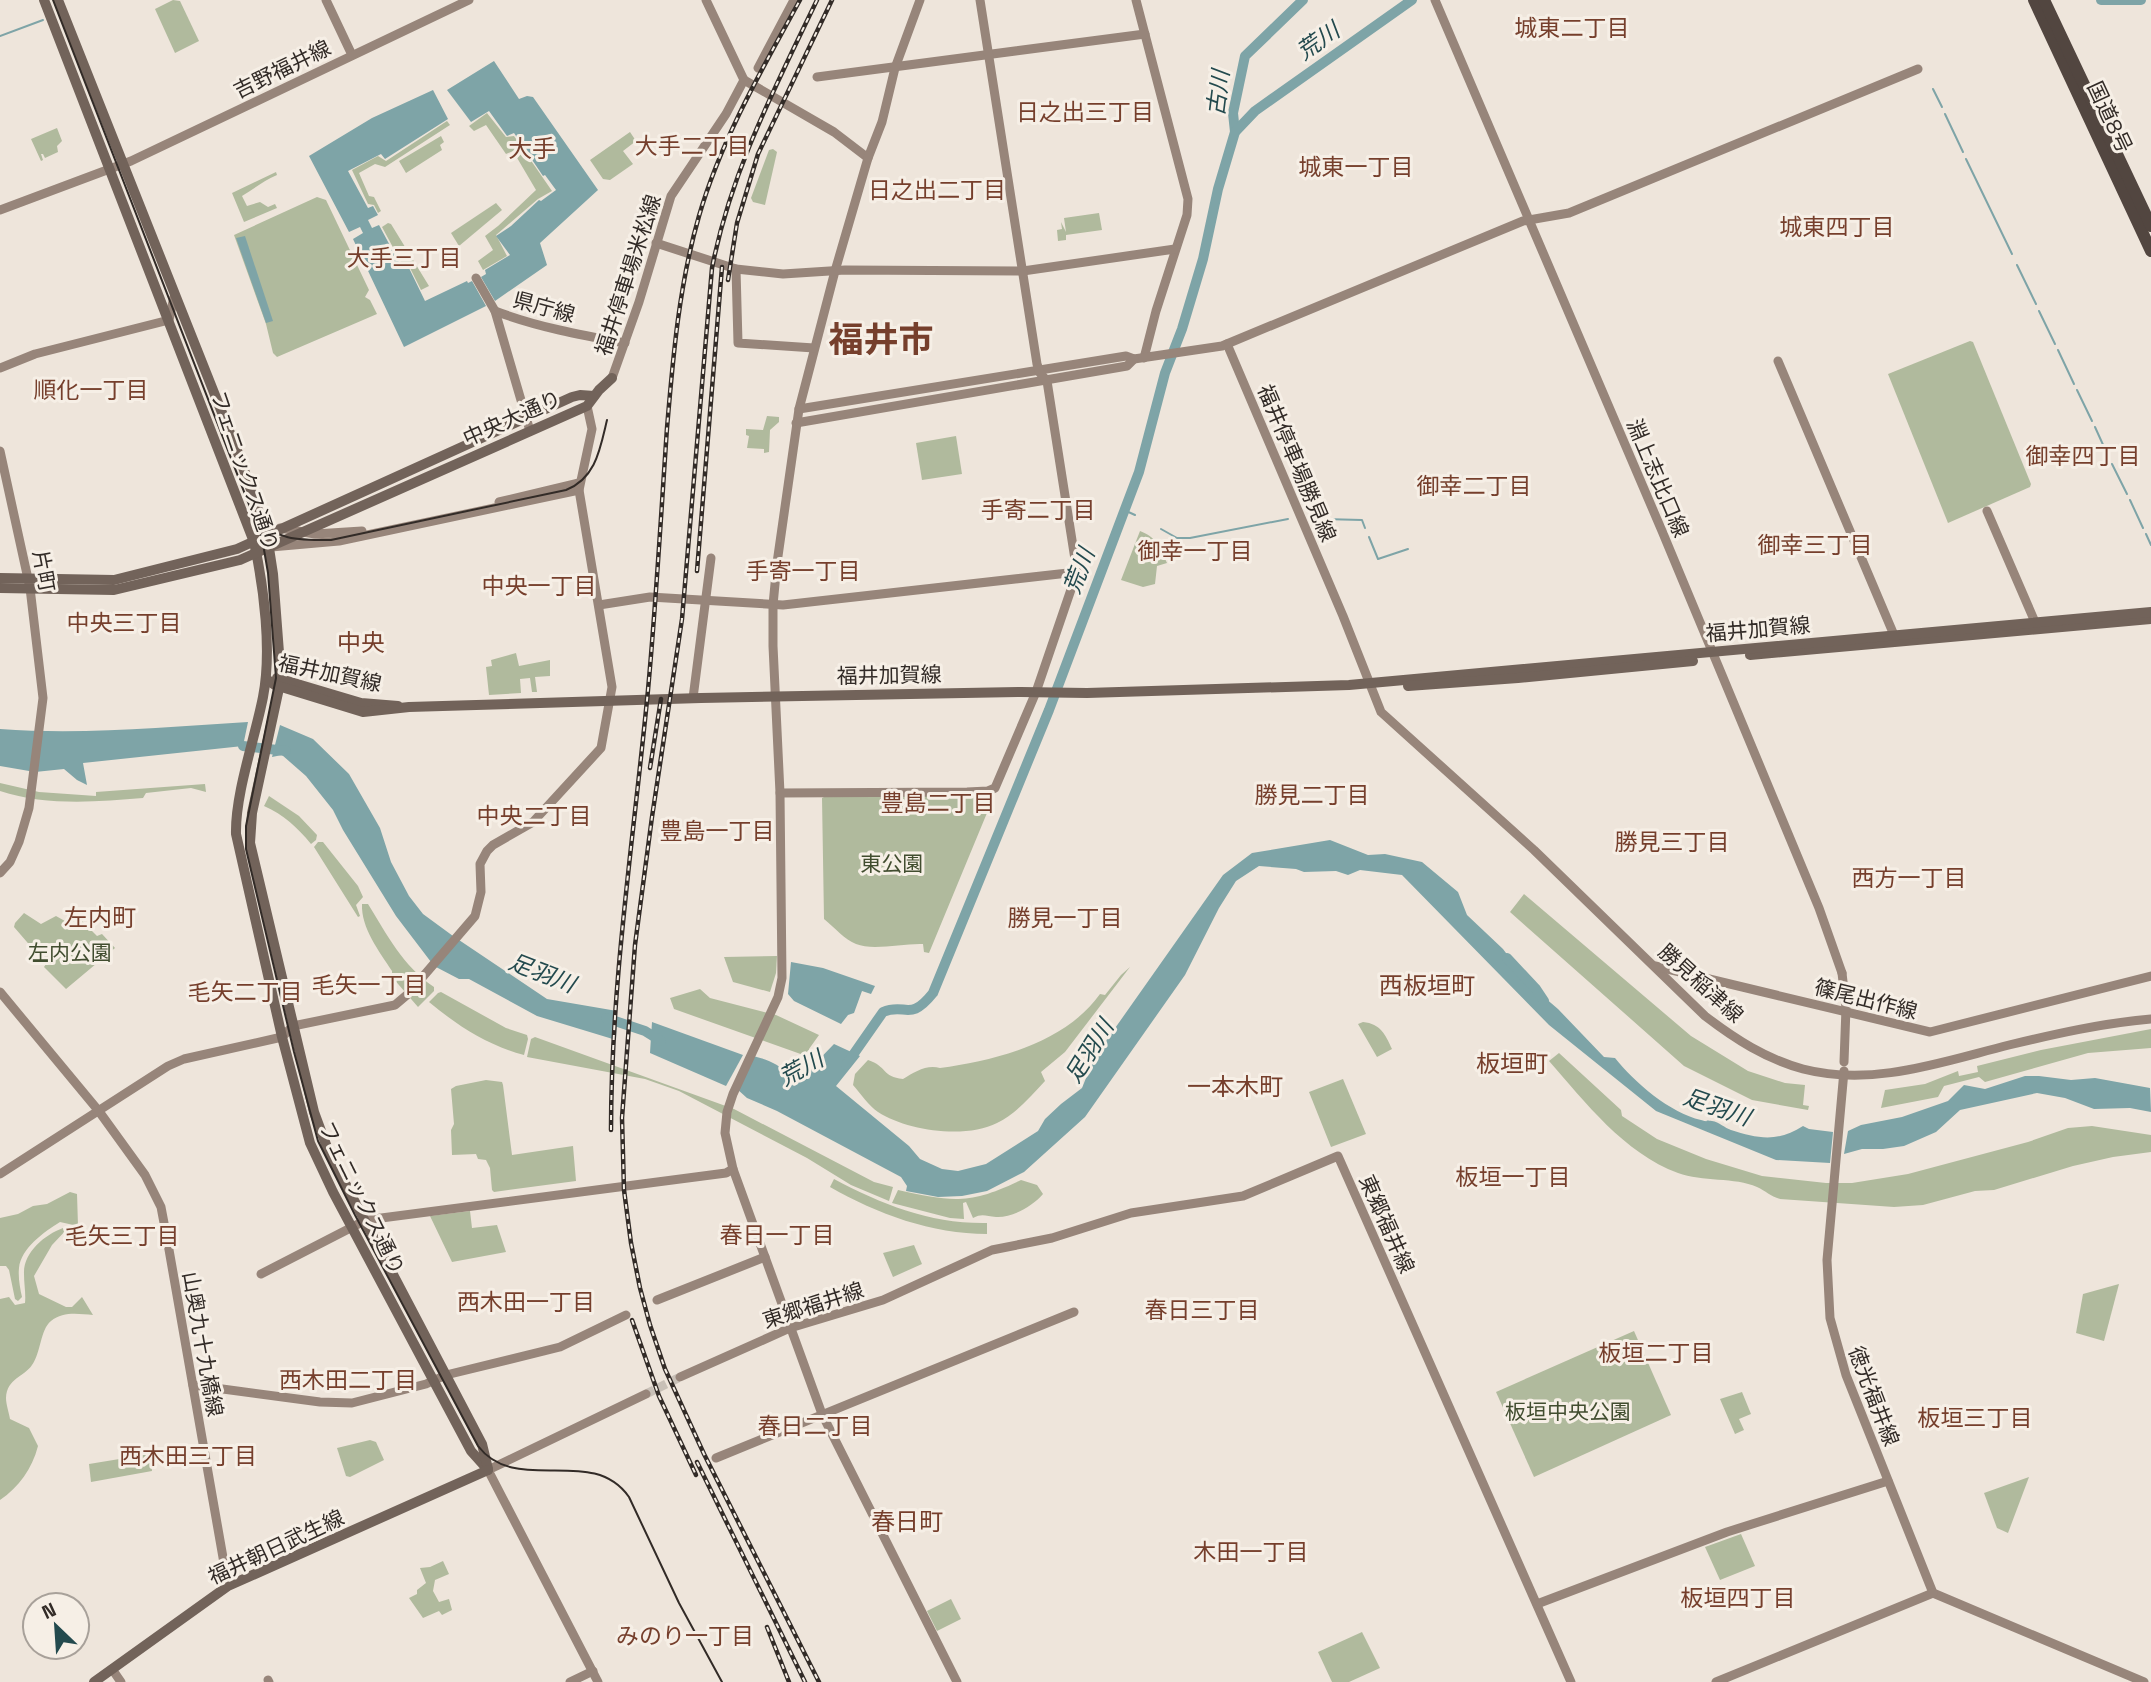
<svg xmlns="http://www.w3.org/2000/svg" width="2151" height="1682" viewBox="0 0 2151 1682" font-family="'Space Grotesk','Noto Sans JP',sans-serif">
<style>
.green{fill:#b0ba9d}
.water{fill:#7ea4a7}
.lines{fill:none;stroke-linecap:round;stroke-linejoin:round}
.stream{stroke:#7ea4a7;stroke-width:2}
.river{stroke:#7ea4a7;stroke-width:10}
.secondary-tunnel{stroke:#c8c0b7;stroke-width:9;stroke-dasharray:9 4.5;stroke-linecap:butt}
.secondary{stroke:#97857a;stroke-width:9}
.primary{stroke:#72635a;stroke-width:10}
.highway{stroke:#524640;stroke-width:12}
.tram{stroke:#322b27;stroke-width:2}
.rail-casing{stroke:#322b27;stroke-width:4.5}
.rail{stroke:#f6efe6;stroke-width:2;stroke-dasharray:5;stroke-linecap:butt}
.secondary-bridge{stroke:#97857a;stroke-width:9}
.labels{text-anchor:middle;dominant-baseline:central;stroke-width:6;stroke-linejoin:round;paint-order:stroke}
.street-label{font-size:21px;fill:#322b27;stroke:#f6efe6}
.park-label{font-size:21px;fill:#414d2f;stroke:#f6efe6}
.neighbourhood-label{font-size:23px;fill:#763f2c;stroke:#f6efe6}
.water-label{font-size:23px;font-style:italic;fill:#234a4e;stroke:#f6efe6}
.quarter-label{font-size:24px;fill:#763f2c;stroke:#f6efe6}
.town-label{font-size:35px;font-weight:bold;fill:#763f2c;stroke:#f6efe6}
</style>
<rect width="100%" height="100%" fill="#eee5db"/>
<g class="green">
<path d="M173 0 180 1 199 41 175 53 155 9Z"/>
<path d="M487 113 506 137 514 136 552 191 538 199 496 235 507 256 483 270 478 261 493 250 485 236 498 226 536 190 513 151 506 154 486 125 474 131 469 126Z"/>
<path d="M447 121 450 125 385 167 375 164 359 173 369 196 374 197 381 211 378 213 374 205 368 204 352 170 378 156 386 161Z"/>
<path d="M57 128 62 141 57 146 58 152 45 158 43 154H41L43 160 41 161 31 139Z"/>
<path d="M630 132 636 141 623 151 633 164 610 180 603 179 590 160Z"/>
<path d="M441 136 444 142 440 145 442 150 406 173 399 161Z"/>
<path d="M773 149 777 152 765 205 753 202 751 198 769 150Z"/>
<path d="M276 172 277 175C263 181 254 189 242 196L247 206 260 202 268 207 275 204 277 208 244 222 232 193Z"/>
<path d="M317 197 326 200 369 290 365 297 370 300 377 314 277 357 273 353 266 324 234 235Z"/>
<path d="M496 203 502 210 459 246 451 233Z"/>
<path d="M1099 213 1102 230 1066 235V240L1058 241 1057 230 1062 229 1061 222 1066 232 1064 218Z"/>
<path d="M388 223 391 224 429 286 421 290 410 268 402 264 382 227Z"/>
<path d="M1970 341 1973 342 2031 484 2030 487 1948 523 1888 374Z"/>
<path d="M767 416 779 417V422L770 430 769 452 764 453V449L747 448 749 436 746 435V429L763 430Z"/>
<path d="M956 436 962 474 922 480 916 443Z"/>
<path d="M1140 531C1156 537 1160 547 1167 563L1157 566 1155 584 1143 587 1121 580Z"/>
<path d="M516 653 519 666 550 660V676L535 677 537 692H532L530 678 520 679 521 693 489 695 486 667 492 666 491 660Z"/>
<path d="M0 783 39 792 96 796V792L205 784 206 792 191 788 146 793 143 798C96 802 45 806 0 791Z"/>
<path d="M990 793 994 796 929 953 924 952 923 944C904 943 873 951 856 944 845 940 834 927 824 919L822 798 826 796Z"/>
<path d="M269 796 299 816 317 835 316 840 311 844C297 827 284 815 264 806Z"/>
<path d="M318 842H323L358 886 363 897 356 905 360 916 358 917 314 847Z"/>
<path d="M1524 894 1691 1036 1748 1071 1785 1083 1805 1085 1803 1105 1809 1106 1808 1110 1752 1100 1684 1066 1510 912Z"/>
<path d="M362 904H368C387 935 403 966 434 987V991L418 1007 392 977V971C379 951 361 928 362 904Z"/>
<path d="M24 913 41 924 56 916 72 925 80 919 97 936 102 934 115 948 66 989 44 967 46 964 14 927 15 923Z"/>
<path d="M777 956 776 973 770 992 733 982 724 957Z"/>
<path d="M1130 967 1065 1052 1041 1072 1045 1081C1030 1097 1017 1113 997 1123 966 1139 907 1131 878 1112 869 1106 861 1094 853 1085L855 1074 868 1060C887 1066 882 1077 903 1079 914 1072 927 1064 940 1068 997 1060 1065 1043 1100 994L1105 995 1121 975Z"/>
<path d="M700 989 710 998 776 1015 819 1035 809 1049V1057L674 1009 670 998Z"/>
<path d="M441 992 506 1028 527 1035 528 1039 524 1055C487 1045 458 1026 429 1002L438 993Z"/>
<path d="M1363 1022C1381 1024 1385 1034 1392 1049L1377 1057 1358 1024Z"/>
<path d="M2151 1029V1048L2088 1053 1985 1082 1979 1077 1944 1086 1938 1097 1881 1108 1885 1090 1925 1084 1958 1071 1959 1076 1978 1072 1977 1066 2041 1050Z"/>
<path d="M535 1037 734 1109 874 1182 893 1187 889 1201 851 1185 807 1158 679 1091 645 1079 527 1057 531 1039Z"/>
<path d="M1559 1053 1621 1110 1622 1116 1657 1139 1706 1159 1762 1176 1826 1183H1852L1908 1174 2028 1142 2068 1128 2092 1126 2151 1135V1152L2113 1157 2073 1166 1994 1190 1975 1191 1923 1205 1894 1207 1780 1199C1770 1196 1766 1191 1757 1187 1735 1177 1702 1182 1678 1173 1624 1153 1585 1102 1549 1061Z"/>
<path d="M1343 1079 1366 1134 1331 1147 1309 1092Z"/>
<path d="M486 1080 502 1082 503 1085 512 1155 573 1146 576 1181 494 1192 492 1190 490 1168 486 1160 478 1159 476 1154 452 1155 451 1130 454 1124 451 1089 456 1086Z"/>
<path d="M834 1179C883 1205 931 1224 987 1223V1234C932 1234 877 1214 830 1187Z"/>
<path d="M1021 1180 1037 1185 1043 1194C1033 1206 1012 1218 996 1217 986 1216 982 1213 973 1218L966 1202 963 1203 964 1219 950 1218 892 1203 898 1190C953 1202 969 1205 1021 1180Z"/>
<path d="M70 1192 77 1194 78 1226 60 1222C44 1232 21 1248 19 1268 18 1277 20 1288 22 1297L18 1301 15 1299 9 1270 6 1266H0V1218L18 1214 33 1206 47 1204Z"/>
<path d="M470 1211 472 1228 497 1225 506 1252 452 1262 430 1216Z"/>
<path d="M63 1228H68L52 1245 34 1276 39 1294 66 1307H72L82 1297 93 1315C79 1314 63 1311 51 1321 40 1330 41 1353 32 1365 24 1377 7 1378 6 1398 6 1404 9 1413 10 1419L29 1428 38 1446C32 1469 19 1487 0 1500V1299L9 1297 15 1305 25 1303C26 1294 24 1284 24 1274 23 1253 44 1235 63 1228Z"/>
<path d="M914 1245 922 1264 893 1277 883 1253Z"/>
<path d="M2119 1284 2104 1341 2076 1333 2083 1294Z"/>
<path d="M1634 1331 1671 1415 1534 1477 1496 1392Z"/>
<path d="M1742 1392 1751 1414 1739 1419 1744 1430 1735 1434 1720 1399Z"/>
<path d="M370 1440 376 1442 384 1460 350 1477 346 1476 337 1448Z"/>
<path d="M150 1454 152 1471 91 1482 89 1464Z"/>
<path d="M2029 1477 2008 1533 1997 1528 1984 1493Z"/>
<path d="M1741 1534 1755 1566 1720 1580 1705 1547Z"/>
<path d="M443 1561 449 1574 435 1580 433 1591 439 1602 449 1599 452 1610 442 1615 439 1611 423 1618 409 1598 417 1594V1590L426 1583 420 1568 430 1567Z"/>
<path d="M951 1599 961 1619 937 1631 927 1611Z"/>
<path d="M1362 1632 1380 1668 1349 1682H1332L1318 1652Z"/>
</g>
<g class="water">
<path d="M494 61 519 99 527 96 533 97 598 190 540 243 547 265 495 301 481 277 486 274 485 270 510 255 496 236 511 226 539 200 541 201 556 190 545 175 543 176 514 133 507 136 489 111 471 122 447 90Z"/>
<path d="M433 90 448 119 385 159 381 154 348 171 368 208 373 206 378 215 368 220 372 228 379 225 402 268H409L425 301 467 281 468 283 472 281 486 306 404 347 353 239 363 233 360 227 349 232 309 156 372 118Z"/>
<path d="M245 236 273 321 266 323 236 238Z"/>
<path d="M248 722 243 746 83 763 87 785 77 780 64 769 35 772 0 766V729C82 735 166 727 248 722Z"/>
<path d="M280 725 313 739 349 774 380 828 391 862 409 896 423 914 453 936 431 962 396 916 343 830 333 810 306 776 282 755 272 757Z"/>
<path d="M1330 840 1368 855 1385 854 1422 862 1458 892 1467 915 1503 949 1530 985 1558 1009 1604 1057 1615 1058C1634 1082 1670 1113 1701 1120 1711 1123 1702 1119 1712 1121 1719 1122 1725 1128 1731 1130 1758 1139 1779 1142 1803 1126L1809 1129 1833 1132 1830 1163 1776 1160 1656 1111 1549 1025 1402 875 1360 870 1348 875 1336 871 1304 872 1296 869 1259 866 1236 881 1219 908 1185 975 1085 1117 1024 1172 987 1191 962 1196 938 1197 906 1191 907 1186 901 1177 777 1111 747 1098 737 1089 753 1056C766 1059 780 1064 788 1075L802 1077 834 1044 860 1056 836 1086 909 1146 920 1159 942 1169 958 1171 986 1164 1038 1131 1045 1119 1061 1104 1082 1088 1094 1058 1223 875 1252 853Z"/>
<path d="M459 940 547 999 617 1011 616 1040 537 1016 469 979H459L436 967Z"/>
<path d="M791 962 823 968 875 986 871 994 862 991 854 1013 848 1015 841 1024 794 1001 788 994Z"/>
<path d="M652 1022 743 1055 726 1086 650 1053Z"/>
<path d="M2025 1076H2039L2071 1080 2095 1078 2150 1088 2151 1112 2130 1108 2094 1109 2065 1098 2037 1093 1960 1110 1936 1132 1904 1146 1883 1149H1862L1844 1154 1848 1131 1861 1125 1902 1117 1948 1101 1964 1085 1985 1089Z"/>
</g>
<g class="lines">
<g class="stream">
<path d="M0 36 43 20"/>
<path d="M1933 89 1942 107"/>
<path d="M1945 114 1963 152"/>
<path d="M1966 159 2012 254"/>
<path d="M2017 265 2036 304"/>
<path d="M2039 311 2055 344"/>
<path d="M2058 350 2074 384"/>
<path d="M2077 390 2092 421"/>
<path d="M2095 427 2109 458"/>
<path d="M2112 464 2127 494"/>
<path d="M2130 500 2143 528"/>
<path d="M1124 510 1135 515"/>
<path d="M1323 519 1362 520 1365 528"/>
<path d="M1161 529 1177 538H1190L1288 519"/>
<path d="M2146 534 2151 545"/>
<path d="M1369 537 1378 559 1408 549"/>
</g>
<g class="river">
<path d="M2101 0H2141"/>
<path d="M1235 132 1233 113 1245 56 1303 0"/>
<path d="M243 746 286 751"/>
<path d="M1507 958 1536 989 1544 1001"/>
<path d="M606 1018 645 1031 661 1041"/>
<path d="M846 1065 883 1012C906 1002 909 1023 933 993L1049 710 1139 472 1165 373 1182 329 1203 259 1218 189 1235 132 1255 111 1412 0"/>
</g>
<path class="secondary-tunnel" d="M646 1394 680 1377"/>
<g class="secondary">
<path d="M326 0 352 55"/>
<path d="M1136 0 1188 199 1187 215 1156 311 1144 358"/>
<path d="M1435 0 1662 531 1819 908 1842 973"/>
<path d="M758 68 794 0"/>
<path d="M817 77 1145 34"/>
<path d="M744 80 834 132 868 158 835 271 799 409 777 563 773 605V646L780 793 782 978 778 997 733 1094 727 1112 725 1133 733 1169 822 1414 957 1682"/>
<path d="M868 158 882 122 895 68 920 0"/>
<path d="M0 210 131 161 469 0"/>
<path d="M656 243 736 269 783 274 845 270 1023 271 1175 249"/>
<path d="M736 269 738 343 814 348"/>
<path d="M476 278 495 311 530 431"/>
<path d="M495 311C537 327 581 335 625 343"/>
<path d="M1227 344 1343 616 1381 712 1534 850 1705 1016C1735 1039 1766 1059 1803 1069 1873 1087 1941 1062 2009 1045 2055 1034 2103 1023 2151 1019"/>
<path d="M1778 361 1894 635"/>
<path d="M0 368 35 354 169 320 174 297"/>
<path d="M612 378 639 302 671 196 726 114 744 80 706 0"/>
<path d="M799 409 1126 356 1134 359 1222 346 1523 221 1569 213 1918 69"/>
<path d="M796 423 1127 366 1134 359"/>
<path d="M0 451 30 588 43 698 29 808 19 842 10 862 0 873"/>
<path d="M499 502 579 483"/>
<path d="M1987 511 2035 622"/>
<path d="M280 528 315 534 362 531"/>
<path d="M271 547 339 541 579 490"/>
<path d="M599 605 650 597 783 605 1077 572"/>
<path d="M693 698 711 558"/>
<path d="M780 793 967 792 988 791 995 788 1036 692 1077 572 1047 381 1040 373 1037 364 980 0"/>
<path d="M1655 966 1930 1032 2151 976"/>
<path d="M0 992 98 1110 145 1175 161 1207 168 1244 228 1586"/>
<path d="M1844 1071 1827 1260 1830 1318 1846 1375 1933 1593 2144 1682"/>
<path d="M0 1174 168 1066 184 1059 282 1037 293 1026 395 1005 408 994 475 916 481 892 480 864 487 851 493 845 533 822 601 748 612 687 579 490 592 429 587 406"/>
<path d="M261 1274 366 1220 726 1173 733 1169"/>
<path d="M657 1300 765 1257"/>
<path d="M680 1377 790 1328 883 1300 992 1250 1052 1238 1131 1213 1243 1196 1338 1156 1571 1682"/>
<path d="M193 1385 320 1402 352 1403 426 1384 446 1375 560 1347 626 1315"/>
<path d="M716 1458 1074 1312"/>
<path d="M1537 1604 1727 1532 1888 1481"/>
<path d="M112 1669 121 1682"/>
<path d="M268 1680 269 1682"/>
<path d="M570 1682 593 1671"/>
<path d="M598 1682 488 1470 646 1394"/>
<path d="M1716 1682 1933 1593"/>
</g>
<g class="primary">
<path d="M44 0 254 542C264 588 272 651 263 697 255 738 235 794 236 834L282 1037 310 1143 333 1192 471 1451 488 1470"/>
<path d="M58 0 238 453 267 535 273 574 281 679 252 813 250 843 314 1112 328 1150 346 1185 482 1444 488 1469"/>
<path d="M0 578 114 580 237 549 572 397 580 395 594 396"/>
<path d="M0 588 114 590 240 560 587 406 599 390 612 378"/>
<path d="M1750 655 2151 619"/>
<path d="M277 678 361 703 398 706"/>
<path d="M266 679 275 685 363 712 409 707 701 698 1021 692 1087 693 1349 685 2151 612"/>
<path d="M1408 686 1518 678 1693 661"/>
<path d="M94 1682 228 1586 488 1470"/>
</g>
<g class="highway">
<path d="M2034 0 2151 251"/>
<path d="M2044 0 2151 226"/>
</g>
<g class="tram">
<path d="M53 0 262 538 268 573 276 678 246 826V849L294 1052 318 1141 355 1215 478 1446C516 1496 592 1444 629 1497L679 1603 722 1682"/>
<path d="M256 517C274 541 302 540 331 540L566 490C596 478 600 449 607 420"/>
</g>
<g class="rail-casing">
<g id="rail">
<path d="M817 0C775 88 731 171 712 268L682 619 652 817 635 945 622 1118 624 1190 631 1243 640 1288 650 1325 665 1369 704 1454 819 1682"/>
<path d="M728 280 737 223 758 154 832 0"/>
<path d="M697 571 722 267"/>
<path d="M650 768 661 699"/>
<path d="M611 1130C611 983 634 836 648 690 656 603 661 515 667 428 673 357 679 285 699 216 721 140 762 69 800 0"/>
<path d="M632 1320 659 1396 696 1475"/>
<path d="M697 1462 805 1682"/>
<path d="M767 1627 789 1682"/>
</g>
</g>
<use href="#rail" class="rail"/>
<path class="secondary-bridge" d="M1842 973 1846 1008 1844 1062"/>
</g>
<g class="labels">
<g class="street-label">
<text transform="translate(282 69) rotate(-26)">吉野福井線</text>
<text transform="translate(2110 117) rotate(65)">国道8号</text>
<text transform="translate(628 275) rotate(-72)">福井停車場米松線</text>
<text transform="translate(544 307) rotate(15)">県庁線</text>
<text transform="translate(512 418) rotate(-24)">中央大通り</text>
<text transform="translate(1297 463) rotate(67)">福井停車場勝見線</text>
<text transform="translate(245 471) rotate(71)">フェニックス通り</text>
<text transform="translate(1658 478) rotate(67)">淵上志比口線</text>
<text transform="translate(44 571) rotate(79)">片町</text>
<text transform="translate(1758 629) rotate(-5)">福井加賀線</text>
<text transform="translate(330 673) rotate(12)">福井加賀線</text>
<text transform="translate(889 675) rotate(-1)">福井加賀線</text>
<text transform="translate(1701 983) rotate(42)">勝見稲津線</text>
<text transform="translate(1866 999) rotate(14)">篠尾出作線</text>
<text transform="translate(362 1198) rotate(64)">フェニックス通り</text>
<text transform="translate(1387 1224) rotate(66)">東郷福井線</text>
<text transform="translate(813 1305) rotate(-18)">東郷福井線</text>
<text transform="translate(203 1344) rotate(80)">山奥九十九橋線</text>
<text transform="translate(1874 1396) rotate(69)">徳光福井線</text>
<text transform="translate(276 1547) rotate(-25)">福井朝日武生線</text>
</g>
<g class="park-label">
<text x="892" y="863">東公園</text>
<text x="70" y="952">左内公園</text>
<text x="1568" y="1411">板垣中央公園</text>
</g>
<g class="neighbourhood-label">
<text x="1572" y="28">城東二丁目</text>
<text x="1085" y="112">日之出三丁目</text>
<text x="692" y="146">大手二丁目</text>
<text x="1356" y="167">城東一丁目</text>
<text x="937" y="190">日之出二丁目</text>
<text x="1837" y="227">城東四丁目</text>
<text x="404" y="258">大手三丁目</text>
<text x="91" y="390">順化一丁目</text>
<text x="2083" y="456">御幸四丁目</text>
<text x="1474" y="486">御幸二丁目</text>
<text x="1038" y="510">手寄二丁目</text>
<text x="1815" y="545">御幸三丁目</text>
<text x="1195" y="551">御幸一丁目</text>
<text x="803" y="571">手寄一丁目</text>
<text x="539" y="586">中央一丁目</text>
<text x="124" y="623">中央三丁目</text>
<text x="1312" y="795">勝見二丁目</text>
<text x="938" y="803">豊島二丁目</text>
<text x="534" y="816">中央二丁目</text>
<text x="717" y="831">豊島一丁目</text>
<text x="1672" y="842">勝見三丁目</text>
<text x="1909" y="878">西方一丁目</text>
<text x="1065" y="918">勝見一丁目</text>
<text x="369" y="985">毛矢一丁目</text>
<text x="245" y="992">毛矢二丁目</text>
<text x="1513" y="1177">板垣一丁目</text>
<text x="777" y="1235">春日一丁目</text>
<text x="122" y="1236">毛矢三丁目</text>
<text x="526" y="1302">西木田一丁目</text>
<text x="1202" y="1310">春日三丁目</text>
<text x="1656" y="1353">板垣二丁目</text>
<text x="348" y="1380">西木田二丁目</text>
<text x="1975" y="1418">板垣三丁目</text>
<text x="815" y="1426">春日二丁目</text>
<text x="188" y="1456">西木田三丁目</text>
<text x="1251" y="1552">木田一丁目</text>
<text x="1738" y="1598">板垣四丁目</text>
<text x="685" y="1636">みのり一丁目</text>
</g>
<g class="water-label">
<text transform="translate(1318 41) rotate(-35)">荒川</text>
<text transform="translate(1218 93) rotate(-83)">古川</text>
<text transform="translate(1079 571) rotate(-69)">荒川</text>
<text transform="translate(542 973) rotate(21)">足羽川</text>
<text transform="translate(1089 1051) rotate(-58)">足羽川</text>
<text transform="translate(801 1068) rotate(-29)">荒川</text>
<text transform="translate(1717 1107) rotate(19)">足羽川</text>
</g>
<g class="quarter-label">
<text x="532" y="148">大手</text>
<text x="361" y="642">中央</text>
<text x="100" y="917">左内町</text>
<text x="1427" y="985">西板垣町</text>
<text x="1512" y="1063">板垣町</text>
<text x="1235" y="1086">一本木町</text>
<text x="907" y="1521">春日町</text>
</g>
<g class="town-label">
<text x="881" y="340">福井市</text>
</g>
</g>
<g transform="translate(56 1626) rotate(335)"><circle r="33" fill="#f6efe6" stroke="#a8a19a" stroke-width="2"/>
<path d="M0-5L12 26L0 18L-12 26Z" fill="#234a4e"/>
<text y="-10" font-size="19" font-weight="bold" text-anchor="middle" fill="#322b27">N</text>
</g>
</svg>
